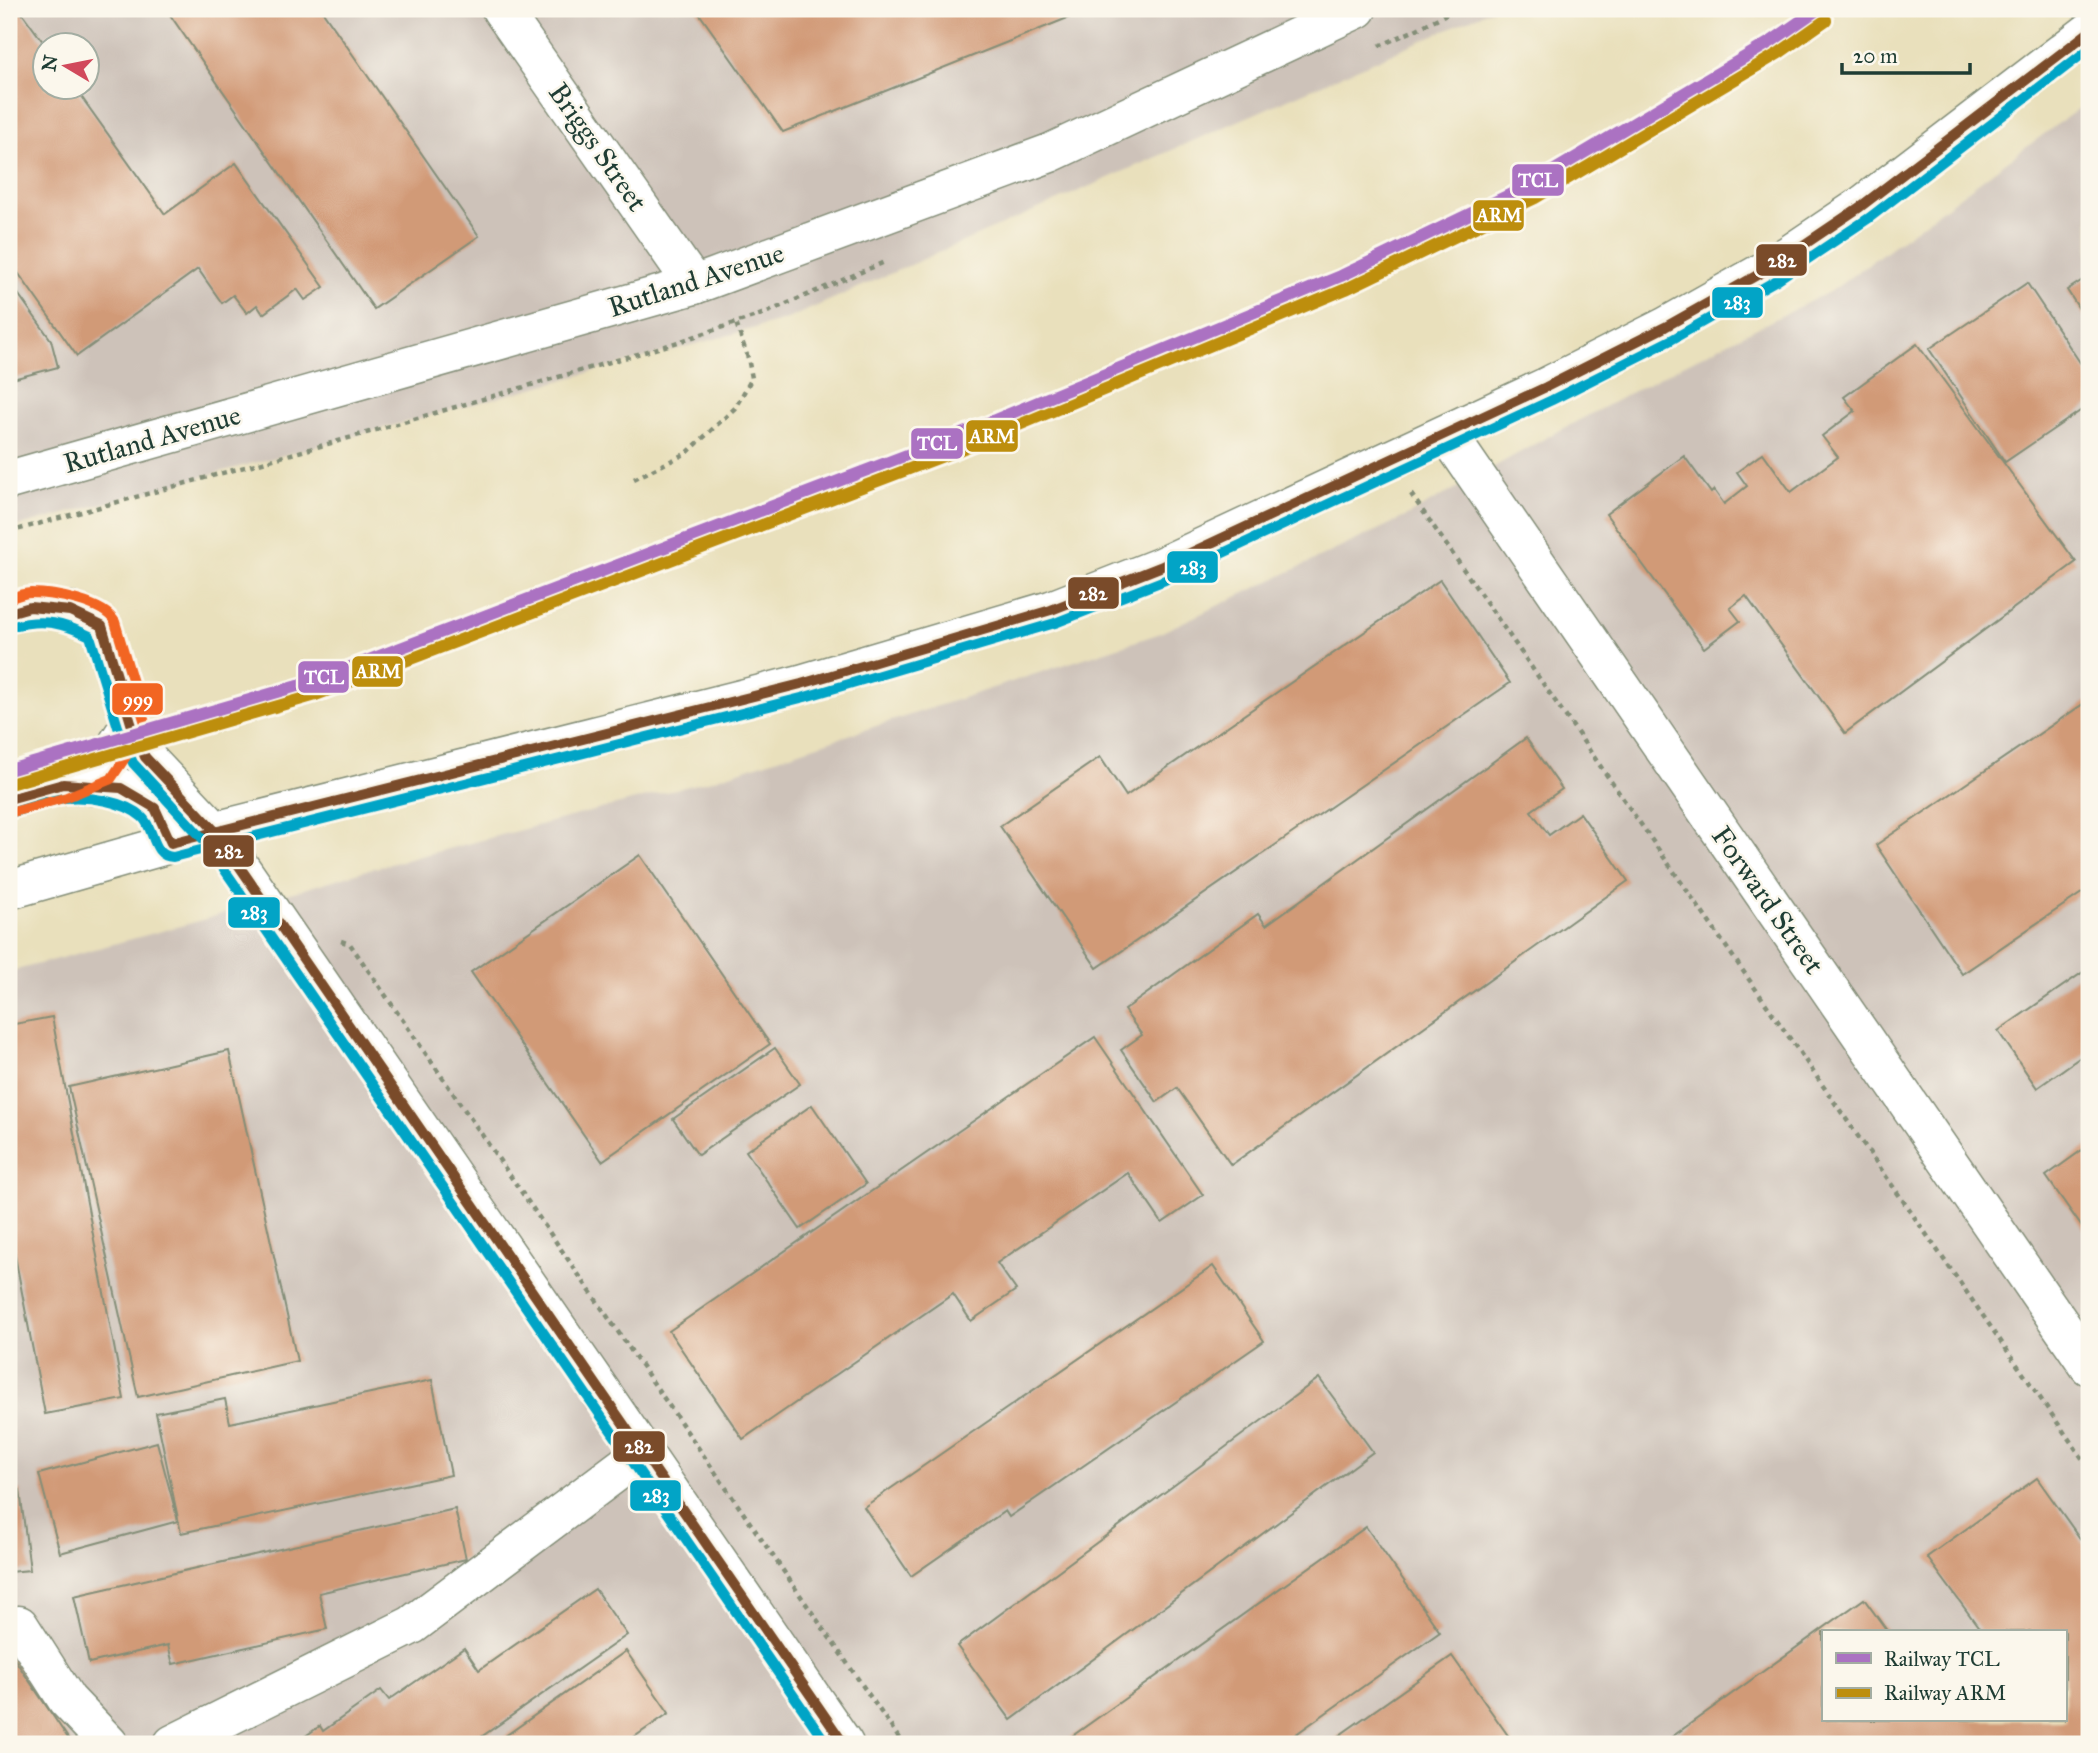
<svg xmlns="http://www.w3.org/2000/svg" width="2098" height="1753" viewBox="0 0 2098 1753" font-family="'IM FELL Great Primer',serif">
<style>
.industrial{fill:#cdc2b9;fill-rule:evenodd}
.building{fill:#d19a77}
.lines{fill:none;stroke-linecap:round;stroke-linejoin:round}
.minor-casing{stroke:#848e78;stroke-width:41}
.path{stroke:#848e78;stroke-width:4.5;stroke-dasharray:5 5;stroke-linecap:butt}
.minor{stroke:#fff;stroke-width:38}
.bus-1-casing{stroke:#fbf7ec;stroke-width:16}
.bus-2-casing{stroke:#fbf7ec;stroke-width:16}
.bus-3-casing{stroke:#fbf7ec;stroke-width:16}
.bus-1{stroke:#7a4b2a;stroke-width:10}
.bus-2{stroke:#02a4c6;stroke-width:10}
.bus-3{stroke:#f26522;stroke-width:10}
.rail-1-casing{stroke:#fbf7ec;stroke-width:18}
.rail-2-casing{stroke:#fbf7ec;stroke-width:18}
.rail-1{stroke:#ab72c2;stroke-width:12}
.rail-2{stroke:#bd8e0d;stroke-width:12}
.labels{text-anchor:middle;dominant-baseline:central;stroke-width:5;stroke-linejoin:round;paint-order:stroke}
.street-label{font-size:28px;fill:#1f3d34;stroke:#fbf7ec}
.line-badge{stroke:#fbf7ec;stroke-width:2.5}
.badge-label{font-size:19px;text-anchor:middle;font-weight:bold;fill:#fff}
</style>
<rect width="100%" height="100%" fill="#fbf7ec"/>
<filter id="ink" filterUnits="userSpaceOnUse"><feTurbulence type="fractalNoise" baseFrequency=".0143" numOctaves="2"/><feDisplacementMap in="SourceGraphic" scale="14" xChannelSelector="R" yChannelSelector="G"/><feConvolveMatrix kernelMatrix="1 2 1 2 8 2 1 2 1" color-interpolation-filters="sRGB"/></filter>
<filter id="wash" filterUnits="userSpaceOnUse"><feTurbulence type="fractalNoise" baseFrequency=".00686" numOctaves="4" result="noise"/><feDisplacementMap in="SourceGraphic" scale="28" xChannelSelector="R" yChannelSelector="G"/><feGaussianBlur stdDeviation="1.57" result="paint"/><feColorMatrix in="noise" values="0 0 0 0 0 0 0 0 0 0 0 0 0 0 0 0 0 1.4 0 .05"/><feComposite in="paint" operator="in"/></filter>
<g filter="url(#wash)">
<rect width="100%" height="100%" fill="#e9e0bc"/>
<g class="industrial">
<path d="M9 9H1493L785 320 9 529ZM46 46H88V88H46Z"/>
<path d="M2089 101V1744H23L9 1724V972L199 921 363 871 708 781 1158 634 1405 517 1542 440 1681 366 1833 290ZM1823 1632H2065V1720H1823Z"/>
</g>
<g id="blocks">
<g class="building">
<path d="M9 9H19L46 46V88H75L165 214 236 163 324 287 305 300 297 289 263 314 257 305 247 313 233 295 222 303 198 269 77 356 9 260Z"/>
<path d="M166 9H321L479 236 374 309Z"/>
<path d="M696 9H1090L783 132Z"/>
<path d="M2089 276V324L2067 290Z"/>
<path d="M9 281 51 340 58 367 9 380Z"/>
<path d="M2027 283 2089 376V405L2005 462 1929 349Z"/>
<path d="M1917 344 2076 562 1845 733 1746 596 1730 608 1740 621 1704 648 1606 514 1684 456 1711 493 1714 490 1724 504 1747 486 1737 472 1763 453 1791 492 1838 457 1822 436 1855 411 1844 397Z"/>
<path d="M1440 580 1510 683 1097 968 1000 826 1100 757 1126 796Z"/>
<path d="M2089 700V888L1962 974 1876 845Z"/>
<path d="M1526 738 1562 789 1531 811 1549 835 1580 813 1628 881 1231 1165 1177 1088 1157 1102 1121 1050 1142 1035 1124 1010 1258 914 1266 925Z"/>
<path d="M640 855 770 1044 602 1161 471 972Z"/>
<path d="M2089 968V1051L2037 1088 1998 1031Z"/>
<path d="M52 1017 124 1399 45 1414 9 1224V1025Z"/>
<path d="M1095 1037 1203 1195 1162 1223 1128 1173 997 1263 1016 1290 971 1321 953 1294 743 1439 669 1331Z"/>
<path d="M775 1048 800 1084 698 1155 673 1119Z"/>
<path d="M229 1051 297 1361 138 1397 69 1087Z"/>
<path d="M812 1105 866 1184 800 1229 746 1151Z"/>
<path d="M2089 1145V1237L2046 1176Z"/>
<path d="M1213 1266 1264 1341 1009 1517 1005 1511 911 1576 864 1507Z"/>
<path d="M1319 1378 1373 1452 1011 1720 957 1646Z"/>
<path d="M432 1380 451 1475 181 1533 156 1413 225 1399 230 1423Z"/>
<path d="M157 1442 178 1521 60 1553 39 1474Z"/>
<path d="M2037 1478 2089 1551V1744H1662L1864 1599 1888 1632H1823V1720H2065V1632H1976L1980 1629 1927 1557Z"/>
<path d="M20 1490 30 1570 9 1572V1492Z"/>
<path d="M455 1509 466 1559 319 1593 327 1629 173 1664 168 1645 89 1663 74 1596Z"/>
<path d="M1366 1527 1440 1632 1282 1744H1061Z"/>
<path d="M595 1589 627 1635 471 1744H294L320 1726 323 1731 381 1690 389 1700 464 1648 479 1670Z"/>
<path d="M9 1651 72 1744H9Z"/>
<path d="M626 1651 669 1713 624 1744H494Z"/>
<path d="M1452 1656 1514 1744H1327Z"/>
</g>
</g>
</g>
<g filter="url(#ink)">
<use href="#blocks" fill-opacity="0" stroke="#848e78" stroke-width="2"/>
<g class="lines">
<g class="minor-casing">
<g id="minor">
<path d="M501 9 694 285"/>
<path d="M1448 435 2089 1366"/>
<path d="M9 480 694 285 1050 153 1357 9"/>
<path d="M9 613 30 607 70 611 102 626 131 723 145 757 215 831 844 1744"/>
<path d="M68 784 121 788 155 808 171 843"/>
<path d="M9 799 63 784 103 767 131 723"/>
<path d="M9 890 215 831 801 684 1051 610 1160 567 1546 387 1665 327 1768 269 1860 207 2089 32"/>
<path d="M19 1625 67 1700 109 1744"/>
<path d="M173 1744 412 1625 643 1452"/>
</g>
</g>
<g class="path">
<path d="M1379 46 1413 31 1456 9"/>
<path d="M634 479 687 453 735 408 752 378 748 358 736 323"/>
<path d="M1411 494 2089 1468"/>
<path d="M9 532 335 442 672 344 765 313 887 261"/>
<path d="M341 941 350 944 903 1744"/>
</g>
<use href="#minor" class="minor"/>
<g class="bus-1-casing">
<g id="bus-1">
<path d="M9 613 30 607 70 611 102 626 131 723 145 757 215 831 844 1744"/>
<path d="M9 799 63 784 121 788 155 808 171 843 801 684 1051 610 1160 567 1546 387 1665 327 1768 269 1860 207 2089 32"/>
</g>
</g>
<g class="bus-2-casing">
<g id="bus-2">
<path d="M13 626C43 618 63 623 90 636L118 727 133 763 204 840 827 1744"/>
<path d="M13 812C29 808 48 800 65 798 89 796 124 801 142 817 155 828 151 856 173 857L805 697 1055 623 1165 580 1552 400 1671 340 1775 281 1869 218 2089 49"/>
</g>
</g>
<g class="bus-3-casing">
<path id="bus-3" d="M9 599C16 596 24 593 31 593 53 593 104 602 115 622L145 723 143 731 111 779 67 797 13 812"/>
</g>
<use href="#bus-1" class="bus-1"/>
<use href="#bus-2" class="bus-2"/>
<use href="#bus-3" class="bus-3"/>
<g class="rail-1-casing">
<path id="rail-1" d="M9 770 311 682 954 437 1341 276 1528 186 1772 41 1818 9"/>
</g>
<g class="rail-2-casing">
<path id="rail-2" d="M13 783 316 695 959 450 1346 289 1535 198 1779 53 1826 20"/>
</g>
<use href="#rail-1" class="rail-1"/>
<use href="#rail-2" class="rail-2"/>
</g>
</g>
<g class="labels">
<g class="street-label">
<text transform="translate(598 147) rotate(55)">Briggs Street</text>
<text transform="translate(696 280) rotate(-18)">Rutland Avenue</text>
<text transform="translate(152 439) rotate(-16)">Rutland Avenue</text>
<text transform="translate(1768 900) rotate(55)">Forward Street</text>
</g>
</g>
<g class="line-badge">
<rect x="1511" y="163" width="54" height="34" rx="7" fill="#ab72c2"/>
<rect x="1472" y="199" width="53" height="33" rx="7" fill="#bd8e0d"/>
<rect x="1755" y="243" width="53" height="34" rx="7" fill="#7a4b2a"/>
<rect x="1711" y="286" width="53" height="33" rx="7" fill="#02a4c6"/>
<rect x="965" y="419" width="54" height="34" rx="7" fill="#bd8e0d"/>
<rect x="910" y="427" width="54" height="33" rx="7" fill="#ab72c2"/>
<rect x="1166" y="550" width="53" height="34" rx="7" fill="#02a4c6"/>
<rect x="1067" y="576" width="53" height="34" rx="7" fill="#7a4b2a"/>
<rect x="351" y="655" width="53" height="33" rx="7" fill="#bd8e0d"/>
<rect x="297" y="660" width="53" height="34" rx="7" fill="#ab72c2"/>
<rect x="111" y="682" width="53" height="34" rx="7" fill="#f26522"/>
<rect x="202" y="834" width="53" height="34" rx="7" fill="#7a4b2a"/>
<rect x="227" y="896" width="54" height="33" rx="7" fill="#02a4c6"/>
<rect x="612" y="1430" width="54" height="33" rx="7" fill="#7a4b2a"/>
<rect x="629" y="1479" width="53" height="33" rx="7" fill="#02a4c6"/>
</g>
<g class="badge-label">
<text x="1538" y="187">TCL</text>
<text x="1499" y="222">ARM</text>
<text x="1782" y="267">282</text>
<text x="1737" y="309">283</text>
<text x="992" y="443">ARM</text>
<text x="937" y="450">TCL</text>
<text x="1193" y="574">283</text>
<text x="1093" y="600">282</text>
<text x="378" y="678">ARM</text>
<text x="324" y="684">TCL</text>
<text x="138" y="706">999</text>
<text x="229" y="858">282</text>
<text x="254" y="919">283</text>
<text x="639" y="1453">282</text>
<text x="656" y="1502">283</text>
</g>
<rect width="2098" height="1753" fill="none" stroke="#fbf7ec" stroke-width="35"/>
<rect x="1822" y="1630" width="245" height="91" fill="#fbf7ec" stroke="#a3ada2" stroke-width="2"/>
<rect x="1836" y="1653" width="35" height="10" fill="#ab72c2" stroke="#a3ada2" stroke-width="2"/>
<text x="1884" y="1666" font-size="21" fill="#1f3d34">Railway TCL</text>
<rect x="1836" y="1688" width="35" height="10" fill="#bd8e0d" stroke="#a3ada2" stroke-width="2"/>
<text x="1884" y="1700" font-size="21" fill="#1f3d34">Railway ARM</text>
<g transform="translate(66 66) rotate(280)"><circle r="33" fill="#fbf7ec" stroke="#a3ada2" stroke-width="2"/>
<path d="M0-5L12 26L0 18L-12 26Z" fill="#d1495b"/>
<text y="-10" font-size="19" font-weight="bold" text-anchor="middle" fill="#1f3d34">N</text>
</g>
<path d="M1842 63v10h128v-10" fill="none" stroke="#1f3d34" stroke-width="3.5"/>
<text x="1853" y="63" font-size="21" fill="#1f3d34" stroke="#fbf7ec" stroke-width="5" paint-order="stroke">20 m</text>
</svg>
